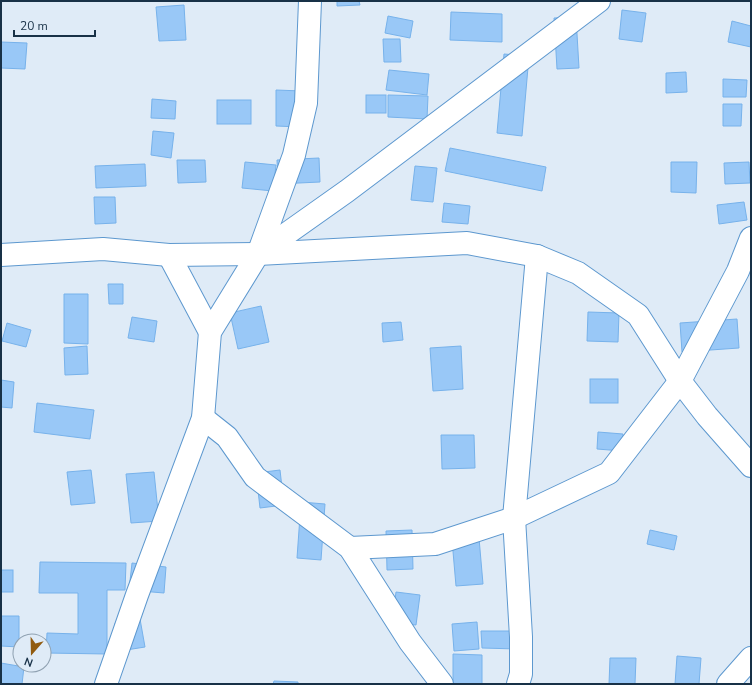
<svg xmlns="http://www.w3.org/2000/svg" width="752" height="685" viewBox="0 0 752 685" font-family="'Nunito Sans',sans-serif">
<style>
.building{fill:#99c8f7;stroke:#77b2eb}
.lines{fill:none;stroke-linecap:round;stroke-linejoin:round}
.minor-casing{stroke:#5d98cf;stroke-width:24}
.minor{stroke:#fff;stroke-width:22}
</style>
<rect width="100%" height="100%" fill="#dfebf7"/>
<g class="building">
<path d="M337 1H359L360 5 337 6Z"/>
<path d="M184 5 186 40 159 41 156 7Z"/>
<path d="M622 10 646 13 642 42 619 39Z"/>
<path d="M451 12 502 14V42L450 40Z"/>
<path d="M388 16 413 21 410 38 385 33Z"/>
<path d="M576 17 579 68 557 69 554 18Z"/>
<path d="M732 21 751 26V47L728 42Z"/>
<path d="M383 39H400L401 62H384Z"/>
<path d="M1 42 27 43 25 69 1 68Z"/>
<path d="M504 54 529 56 522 136 497 133Z"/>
<path d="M389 70 429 74 427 95 386 90Z"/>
<path d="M686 72 687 92 666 93V73Z"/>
<path d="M723 79 747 80 746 97H723Z"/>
<path d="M276 90 302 91 301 127 276 126Z"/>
<rect x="366" y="95" width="20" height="18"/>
<path d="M388 95 428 96 427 119 388 117Z"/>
<path d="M152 99 176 101 175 119 151 118Z"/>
<rect x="217" y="100" width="34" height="24"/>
<path d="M723 104H742L741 126H723Z"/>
<path d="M153 131 174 133 171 158 151 155Z"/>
<path d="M450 148 546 167 542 191 445 171Z"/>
<path d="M319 158 320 182 278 184 277 160Z"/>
<path d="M177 160H205L206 182 178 183Z"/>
<path d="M245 162 276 165 273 191 242 188Z"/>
<path d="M671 162H697L696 193 671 192Z"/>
<path d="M749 162 750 183 725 184 724 163Z"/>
<path d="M145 164 146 186 96 188 95 166Z"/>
<path d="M415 166 437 168 433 202 411 200Z"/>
<path d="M94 197H115L116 223 95 224Z"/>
<path d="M744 202 747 220 719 224 717 205Z"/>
<path d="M444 203 470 206 468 224 442 222Z"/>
<path d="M108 284H123V304H109Z"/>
<path d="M64 294H88V344L64 343Z"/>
<path d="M261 306 269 342 238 349 230 313Z"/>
<path d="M588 312 619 313 618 342 587 341Z"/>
<path d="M132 317 157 321 154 342 128 338Z"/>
<path d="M737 319 739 348 682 352 680 323Z"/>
<path d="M401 322 403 340 383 342 382 323Z"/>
<path d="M7 323 31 330 26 347 2 341Z"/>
<path d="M87 346 88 374 65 375 64 348Z"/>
<path d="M461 346 463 389 433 391 430 348Z"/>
<rect x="590" y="379" width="28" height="24"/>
<path d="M1 380 14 382 12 408 1 407Z"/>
<path d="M37 403 94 410 90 439 34 432Z"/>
<path d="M598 432 623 434 622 451 597 449Z"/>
<path d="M441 435H474L475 468 442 469Z"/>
<path d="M91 470 95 503 71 505 67 472Z"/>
<path d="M280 470 284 505 260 508 256 473Z"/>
<path d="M154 472 159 521 131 523 126 474Z"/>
<path d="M301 502 325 504 321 560 297 558Z"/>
<path d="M412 530 413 569 387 570 386 531Z"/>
<path d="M650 530 677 536 674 550 647 544Z"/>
<path d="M479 538 483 584 456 586 452 540Z"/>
<path d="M40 562 126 563 125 590H107V654L46 653 47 633 78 634V593H39Z"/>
<path d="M132 563 166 567 164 593 129 590Z"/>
<rect x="1" y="570" width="12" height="22"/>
<path d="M396 592 420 595 416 625 392 623Z"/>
<path d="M1 616H19V647L1 646Z"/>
<path d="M140 619 145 647 120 651 115 623Z"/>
<path d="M477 622 479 649 454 651 452 624Z"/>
<path d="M481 631H518L517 649 482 648Z"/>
<path d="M453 654 482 655V684H453Z"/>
<path d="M677 656 701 658 699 684H675Z"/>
<path d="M610 658H636L635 684H609Z"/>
<path d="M1 663 24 667 22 684H1Z"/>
<path d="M274 681 298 682V684H273Z"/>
</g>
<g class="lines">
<g class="minor-casing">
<g id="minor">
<path d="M258 254 347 191 599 1"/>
<path d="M1 255 103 249 169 255 258 254 467 243 537 256 578 273 638 315 680 381 707 416 751 466"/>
<path d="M169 255 210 332"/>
<path d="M203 418 227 437 255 477 350 548 410 642 442 684"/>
<path d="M350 548 435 544 514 518 609 473 680 381 738 271 751 238"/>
<path d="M106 684 137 595 203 418 210 332 258 254 294 155 306 103 310 1"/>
<path d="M518 684 521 674V637L514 518 537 256"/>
<path d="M728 684 751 658"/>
</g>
</g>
<use href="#minor" class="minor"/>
</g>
<rect width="752" height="685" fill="none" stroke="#183147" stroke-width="4"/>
<g transform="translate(32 653) rotate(200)"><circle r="19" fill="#dfebf7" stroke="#8fa1b1"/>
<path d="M0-3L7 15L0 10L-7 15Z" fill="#915b0f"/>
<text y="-6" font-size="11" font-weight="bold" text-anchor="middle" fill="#183147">N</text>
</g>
<path d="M14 30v6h81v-6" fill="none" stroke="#183147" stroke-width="2"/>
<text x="20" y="30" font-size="12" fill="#183147" stroke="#dfebf7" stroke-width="3" paint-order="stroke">20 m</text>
</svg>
